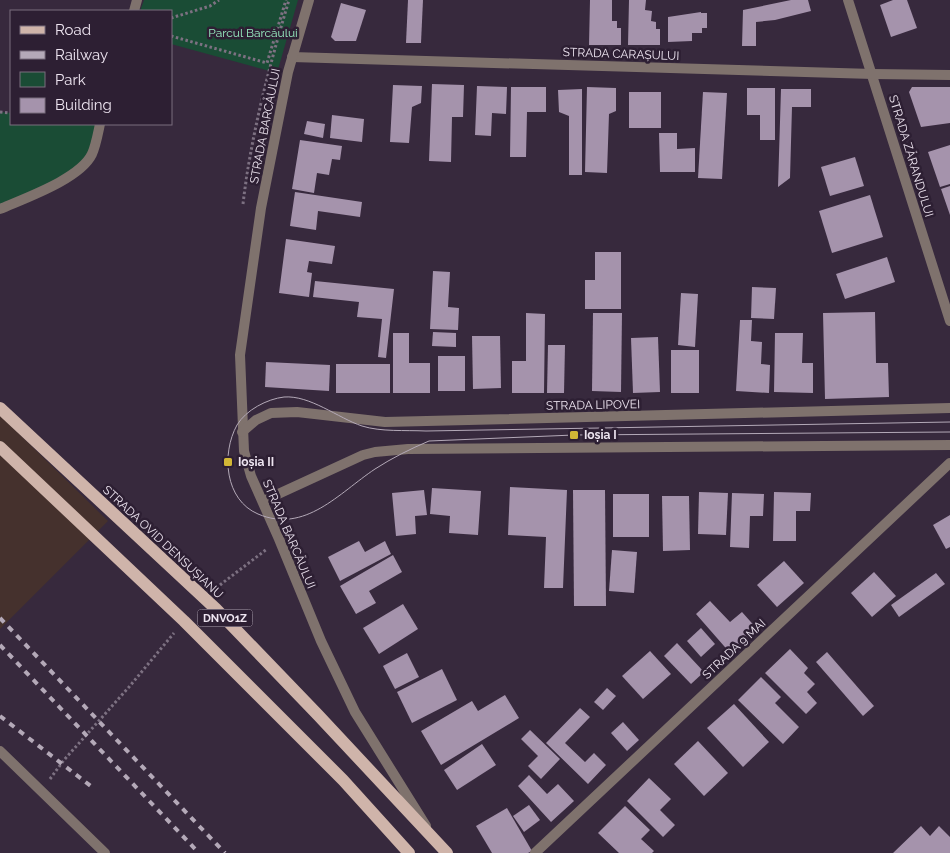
<svg xmlns="http://www.w3.org/2000/svg" width="950" height="853" viewBox="0 0 950 853" font-family="Raleway,sans-serif">
<style>
.industrial{fill:#45312d}
.green{fill:#1a4c35}
.building{fill:#a593ac}
.lines{fill:none;stroke-linecap:round;stroke-linejoin:round}
.path{stroke:#7d7182;stroke-width:3;stroke-dasharray:2.5 2.5;stroke-linecap:butt}
.minor{stroke:#7f726d;stroke-width:10}
.tertiary{stroke:#7f726d;stroke-width:10}
.primary{stroke:#cfb4aa;stroke-width:12}
.tram{stroke:#b4a9b8;stroke-width:1}
.rail{stroke:#b4a9b8;stroke-width:4;stroke-dasharray:6 6;stroke-linecap:butt}
.poi-dot{fill:#d2b736;stroke:#2d1f33;stroke-width:2}
.labels{text-anchor:middle;dominant-baseline:central;stroke-width:5;stroke-linejoin:round;paint-order:stroke}
.shield{fill:#2d1f33;stroke:#b3a9b7;stroke-width:1}
.shield-label{font-size:11px;font-weight:bold;fill:#ede4f0}
.park-label{font-size:12px;fill:#99efc2;stroke:#2d1f33}
.street-label{font-size:12px;fill:#ede4f0;stroke:#2d1f33}
.poi-label{font-size:12px;font-weight:bold;fill:#ede4f0;stroke:#2d1f33;text-anchor:start}
</style>
<rect width="100%" height="100%" fill="#37293d"/>
<path class="industrial" d="M0 415 108 521 0 629Z"/>
<g class="green">
<path d="M144 0H298L277 73 171 44V11H140Z"/>
<path d="M0 112 11 113V124H100L82 167 0 209Z"/>
</g>
<g class="building">
<path d="M408 0H423L421 43H406Z"/>
<path d="M590 0H612V21H617V28H621V45H589Z"/>
<path d="M629 0H646L645 10 652 11 651 21 656 22V29H660V45H628Z"/>
<path d="M791 0H808L811 11 775 20 756 22V46H742L743 10Z"/>
<path d="M893 0H907L917 28 891 37 880 5Z"/>
<path d="M341 3 366 10 356 41H335L331 37Z"/>
<path d="M701 12V13H707V28H702V33H692V41L668 42V17Z"/>
<path d="M432 84 464 85 463 117H452L451 162 429 161Z"/>
<path d="M393 85 422 86 421 103 412 107 409 143 390 142Z"/>
<path d="M477 86 507 87 506 114 492 113 491 136 475 135Z"/>
<path d="M511 87H546V112H527L526 157H510Z"/>
<path d="M587 87 616 88V111L609 114 607 173 585 172Z"/>
<path d="M912 87H950V123L921 127 909 92Z"/>
<path d="M747 88H775V140H760V115H747Z"/>
<path d="M582 89V175H569V116L559 112 558 90Z"/>
<path d="M781 89H811V107H792L790 178 778 187Z"/>
<rect x="629" y="92" width="32" height="36"/>
<path d="M703 92 727 93 722 179 698 178Z"/>
<path d="M332 115 364 119 362 142 330 138Z"/>
<path d="M307 121 325 124 323 138 304 134Z"/>
<path d="M659 133H677V149L695 148V172H660Z"/>
<path d="M300 140 342 146 340 160 332 159 329 175 317 173 314 193 292 189Z"/>
<path d="M950 145V184L940 187 928 152Z"/>
<path d="M855 157 864 186 830 196 821 167Z"/>
<path d="M950 186V215L941 189Z"/>
<path d="M295 192 362 202 360 217 318 211 316 230 290 226Z"/>
<path d="M870 195 883 237 832 253 819 211Z"/>
<path d="M286 239 335 246 332 264 309 261 307 272 312 273 309 297 279 293Z"/>
<path d="M595 252H621V309H585V280H595Z"/>
<path d="M887 257 895 282 845 299 836 274Z"/>
<path d="M433 271 450 272 448 307 459 308 458 330 430 329Z"/>
<path d="M315 281 394 289 386 358 378 357 382 319 357 317 359 302 313 297Z"/>
<path d="M752 287 776 288 774 319 751 318Z"/>
<path d="M681 293 698 294 695 347 678 345Z"/>
<path d="M875 312 876 363H888L889 397 825 399 823 313Z"/>
<path d="M526 313 545 314 544 393H512V361H526Z"/>
<path d="M593 313H622L621 392 592 391Z"/>
<path d="M740 320H752L751 341 762 342 761 364 770 365 769 393 736 391Z"/>
<path d="M433 332 456 333V347L432 346Z"/>
<path d="M393 333H409V363H430V393H393Z"/>
<path d="M775 333H803L802 363H813V393L774 392Z"/>
<path d="M472 336H500L501 388 473 389Z"/>
<path d="M658 337 660 392 633 393 631 338Z"/>
<path d="M548 345H565L564 393H547Z"/>
<rect x="671" y="350" width="28" height="43"/>
<rect x="438" y="356" width="27" height="35"/>
<path d="M266 362 330 365 329 391 265 387Z"/>
<rect x="336" y="364" width="54" height="29"/>
<path d="M510 487 567 490 563 588H544L546 537 508 535Z"/>
<path d="M432 488 481 491 478 535 449 533 450 516 430 514Z"/>
<path d="M424 490 427 515 415 516 416 534 396 536 392 493Z"/>
<path d="M573 490H605L606 606H574Z"/>
<path d="M699 492 728 493 726 535 698 534Z"/>
<path d="M774 492 811 493 810 511H796V541H773Z"/>
<path d="M732 493 764 494 763 516H750L749 548 730 547Z"/>
<rect x="613" y="494" width="36" height="43"/>
<path d="M662 496H689L690 550 663 551Z"/>
<path d="M950 515V547L946 549 933 525Z"/>
<path d="M359 541 365 552 385 541 391 554 340 581 328 557Z"/>
<path d="M612 550 637 552 634 593 609 591Z"/>
<path d="M393 555 402 572 369 591 376 603 356 614 340 586Z"/>
<path d="M784 561 804 583 777 607 757 585Z"/>
<path d="M874 572 896 596 872 617 851 593Z"/>
<path d="M936 573 945 584 899 617 891 605Z"/>
<path d="M710 601 730 622 742 612 758 630 731 654 696 614Z"/>
<path d="M403 604 418 629 379 654 363 628Z"/>
<path d="M701 628 715 644 701 657 687 641Z"/>
<path d="M677 643 704 672 691 684 664 656Z"/>
<path d="M790 649 808 668 804 673 815 684 807 692 817 703 806 714 765 673Z"/>
<path d="M650 651 671 674 643 699 622 676Z"/>
<path d="M827 652 874 706 863 716 816 662Z"/>
<path d="M407 653 419 677 395 689 383 666Z"/>
<path d="M442 669 457 700 412 723 397 692Z"/>
<path d="M761 677 781 697 775 703 799 727 783 744 738 700Z"/>
<path d="M607 688 616 696 603 710 594 702Z"/>
<path d="M505 695 519 718 441 765 421 731 472 701 478 711Z"/>
<path d="M734 704 769 742 743 767 707 728Z"/>
<path d="M580 708 590 717 565 743 585 762 594 753 606 765 588 784 546 743Z"/>
<path d="M623 722 639 740 627 751 611 733Z"/>
<path d="M530 730 560 759 541 779 528 766 538 756 521 739Z"/>
<path d="M698 741 728 773 704 796 674 764Z"/>
<path d="M482 744 496 765 457 790 444 770Z"/>
<path d="M529 775 547 794 558 784 574 801 551 822 518 786Z"/>
<path d="M649 778 671 799 660 810 675 825 663 837 627 801Z"/>
<path d="M529 805 540 820 524 832 513 816Z"/>
<path d="M625 806 650 830 641 839 654 851 652 853H619L598 833Z"/>
<path d="M507 808 532 851 528 853H492L476 826Z"/>
<path d="M921 826 930 836 939 826 950 837V853H893Z"/>
</g>
<g class="lines">
<g class="path">
<path d="M171 18 210 6 219 0"/>
<path d="M171 36 267 63 286 0"/>
<path d="M0 112 11 113"/>
<path d="M243 204C251 135 269 67 289 0"/>
<path d="M216 588 267 549"/>
<path d="M50 779 64 760 129 687 174 633"/>
</g>
<g class="minor">
<path d="M848 0 950 321"/>
<path d="M134 11 137 0"/>
<path d="M292 57 873 74 950 75"/>
<path d="M0 209C25 198 80 179 92 154 96 145 98 133 100 124"/>
<path d="M0 751 105 853"/>
<path d="M535 853 950 463"/>
</g>
<g class="tertiary">
<path d="M309 0 288 72 261 208 240 355 244 451 251 476 279 539 321 641 355 712 426 826"/>
<path d="M242 432 256 420 271 413 297 412 385 422 950 408"/>
<path d="M263 501 363 455 375 452 408 449 950 445"/>
</g>
<g class="primary">
<path d="M0 408 216 609 318 715 447 853"/>
<path d="M0 447 184 621 343 780 409 853"/>
</g>
<path class="tram" d="M950 422 426 431C405 430 381 432 362 426 338 418 310 395 284 397 267 399 246 410 237 425 221 454 225 500 258 514 305 534 339 493 375 469 392 458 410 449 429 441L574 435 950 432"/>
<g class="rail">
<path d="M0 618 225 853"/>
<path d="M0 645 199 853"/>
<path d="M0 716 92 787"/>
</g>
</g>
<g class="poi-dot">
<rect x="569" y="430" width="10" height="10" rx="2.5"/>
<rect x="223" y="457" width="10" height="10" rx="2.5"/>
</g>
<g class="labels">
<rect class="shield" x="197.5" y="609.5" width="55" height="17" rx="4"/>
<g class="shield-label">
<text x="225" y="618">DNVO1Z</text>
</g>
<g class="park-label">
<text x="253" y="33">Parcul Barcăului</text>
</g>
<g class="street-label">
<text transform="translate(621 54) rotate(2)">STRADA CARAȘULUI</text>
<text transform="translate(265 126) rotate(-79)">STRADA BARCĂULUI</text>
<text transform="translate(911 156) rotate(73)">STRADA ZĂRANDULUI</text>
<text transform="translate(593 405) rotate(-1)">STRADA LIPOVEI</text>
<text transform="translate(289 534) rotate(67)">STRADA BARCĂULUI</text>
<text transform="translate(163 542) rotate(43)">STRADA OVID DENSUȘIANU</text>
<text transform="translate(734 649) rotate(-43)">STRADA 9 MAI</text>
</g>
<g class="poi-label">
<text x="584" y="435">Ioșia I</text>
<text x="238" y="462">Ioșia II</text>
</g>
</g>
<rect x="10" y="10" width="162" height="115" fill="#2d1f33" stroke="#7a6e7f"/>
<rect x="20" y="26" width="25" height="8" fill="#cfb4aa" stroke="#7a6e7f"/>
<text x="55" y="35" font-size="15" fill="#ede4f0">Road</text>
<rect x="20" y="51" width="25" height="8" fill="#b4a9b8" stroke="#7a6e7f"/>
<text x="55" y="60" font-size="15" fill="#ede4f0">Railway</text>
<rect x="20" y="72" width="25" height="15" fill="#1a4c35" stroke="#7a6e7f"/>
<text x="55" y="85" font-size="15" fill="#ede4f0">Park</text>
<rect x="20" y="98" width="25" height="15" fill="#a593ac" stroke="#7a6e7f"/>
<text x="55" y="110" font-size="15" fill="#ede4f0">Building</text>
</svg>
